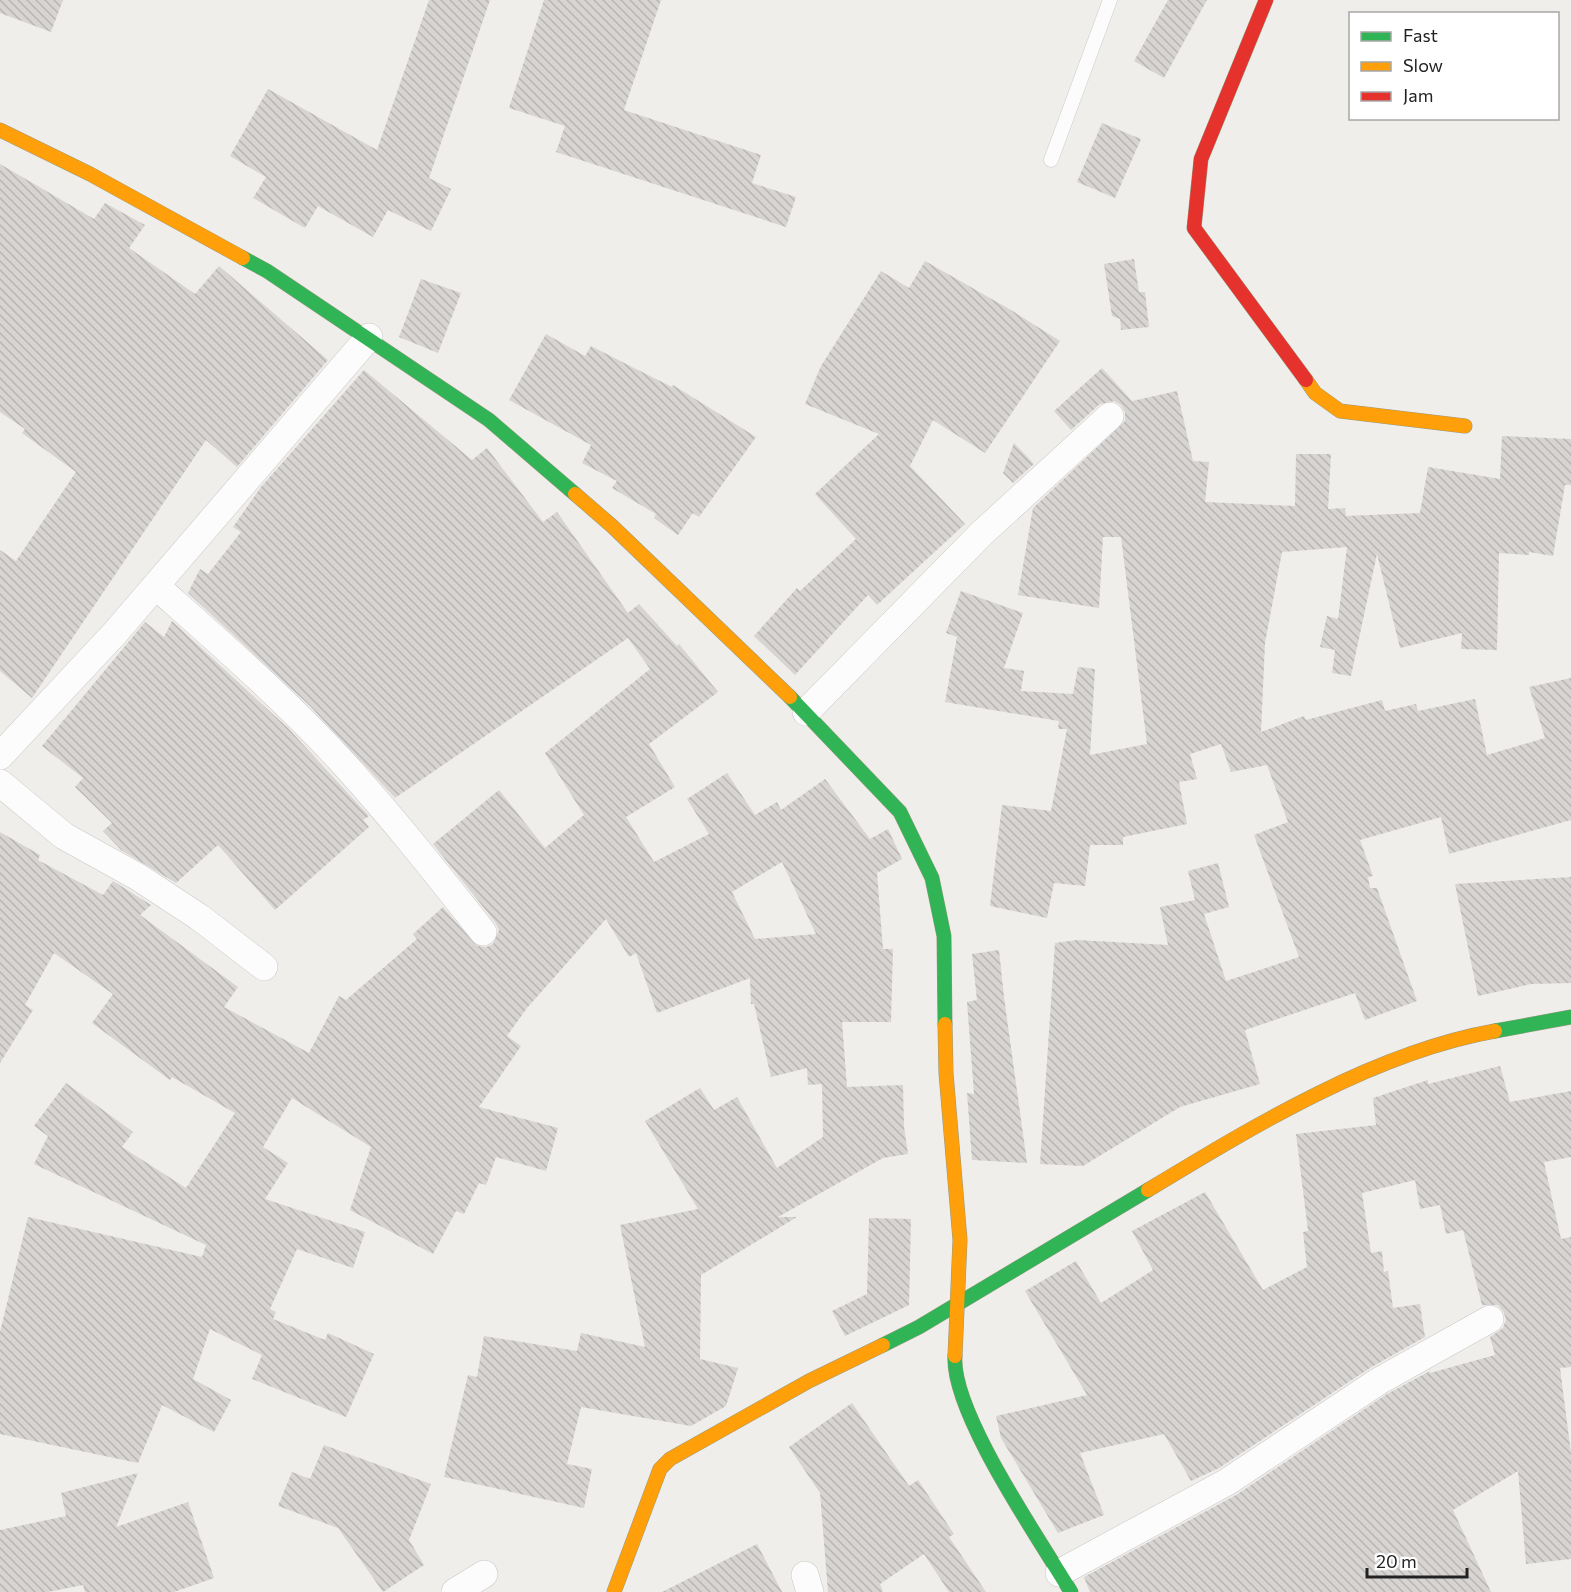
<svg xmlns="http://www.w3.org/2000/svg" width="1571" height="1592" viewBox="0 0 1571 1592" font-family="Commissioner,sans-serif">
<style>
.building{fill:url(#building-back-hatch);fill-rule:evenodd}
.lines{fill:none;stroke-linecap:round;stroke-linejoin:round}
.lane-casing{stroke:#c9c8c7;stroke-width:15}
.street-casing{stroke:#c9c8c7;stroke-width:28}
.fast-casing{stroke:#999a82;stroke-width:15}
.slow-casing{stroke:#999a82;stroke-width:15}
.jam-casing{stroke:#999a82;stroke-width:15}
.lane{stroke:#fdfcfc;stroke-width:14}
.street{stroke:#fdfcfc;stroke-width:27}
.fast{stroke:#30b455;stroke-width:14}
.slow{stroke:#ff9f0a;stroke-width:14}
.jam{stroke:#e5322d;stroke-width:14}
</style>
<defs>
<pattern id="building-back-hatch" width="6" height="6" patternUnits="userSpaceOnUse" patternTransform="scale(1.5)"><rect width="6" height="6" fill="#d7d4d2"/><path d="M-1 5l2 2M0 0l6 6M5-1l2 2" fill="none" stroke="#b8b6b4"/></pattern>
</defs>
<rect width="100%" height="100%" fill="#f0eeeb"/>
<g class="building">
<path d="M0 0H63L51 32 0 13Z"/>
<path d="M429 0H490L429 178 451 189 431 231 388 210 373 237 318 206 305 228 253 198 266 177 230 156 268 89 377 150Z"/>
<path d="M544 0H661L624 110 761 155 752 183 796 197 786 227 556 152 565 126 509 108Z"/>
<path d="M1168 0H1207L1164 78 1134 61Z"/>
<path d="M1102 123 1141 139 1115 198 1077 182Z"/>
<path d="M0 164 94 219 105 203 145 225 129 248 195 294 219 266 328 360 237 467 206 440 32 698 0 671V550L16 561 76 472 22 433 25 429 0 412Z"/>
<path d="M1134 259 1139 292H1145L1149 327 1121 330 1120 319 1112 316 1104 264Z"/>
<path d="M925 261 1011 310 1060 341 985 453 933 420 910 466 965 524 877 605 868 595 795 675 754 636 797 588 800 591 856 539 815 494 879 434 805 404 821 366 881 271 909 288Z"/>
<path d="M421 279 461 293 438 353 399 337Z"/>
<path d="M546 334 585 356 591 346 632 367 672 387 673 385 756 437 699 517 693 513 678 535 654 518 656 514 612 488 617 481 582 463 591 445 509 400Z"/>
<path d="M1102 368 1132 401 1177 391 1193 461 1209 462 1205 502 1295 506 1296 454H1331L1328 509 1345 508 1346 516 1420 513 1428 467 1500 479 1502 436 1571 439V485H1565L1553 556 1529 552V555L1499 553 1497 650 1461 649 1462 633 1400 648 1377 554 1351 676 1332 673 1335 650 1320 647 1327 616 1338 619 1347 547 1282 552 1265 643 1261 732 1304 716 1306 720 1382 700 1385 711 1416 704 1418 711 1475 699 1487 755 1545 738 1529 687 1571 678V820L1449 854 1441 817 1360 840 1373 876 1368 877 1370 888H1377L1417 1001 1365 1020 1355 993 1245 1030 1260 1084 1180 1107 1083 1166 1040 1164 1055 943 1077 940 1168 945 1160 907 1195 900 1188 871 1218 863 1229 907 1204 914 1226 981 1299 957 1254 835 1288 822 1267 765 1231 772 1221 744 1190 754 1197 779 1179 782 1187 824 1123 837V845H1090L1085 886 1054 883 1047 918 990 906 1002 805 1051 811 1067 729H1058L1059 721 945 702 957 637 946 633 961 591 1023 613 1004 668 1024 671 1021 691 1073 694 1078 667 1095 669 1090 755 1147 744 1121 537H1103L1099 608 1018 595 1033 508 1125 421V412L1121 405 1114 401 1100 404 1071 430 1054 411Z"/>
<path d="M364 370 472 460 487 448 543 522 557 512 628 613 639 604 677 646 679 644 718 692 649 744 675 787 626 817 654 862 709 834 687 799 727 773 755 815 777 802 781 810 825 779 870 839 888 829 902 859 877 873 883 949H893L891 1022H842L847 1087 903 1085 904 1127 908 1154 883 1158 778 1217H797L701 1275 700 1359 738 1368 726 1406 691 1426 581 1407 567 1464 592 1469 584 1508 444 1477 468 1375 477 1377 484 1336 577 1351 581 1333 645 1347 620 1225 698 1209 645 1121 700 1088 714 1110 737 1097 777 1168 823 1137 822 1084 808 1085 807 1068 771 1077 754 1004H751L750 978 657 1013 636 953 629 957 606 919 527 1008 507 1036 521 1046 479 1107 558 1128 546 1171 496 1157 486 1185 479 1183 464 1214 456 1211 433 1254 350 1210 371 1147 292 1098 263 1147 288 1163 265 1199 365 1232 353 1268 297 1249 270 1309 276 1312 273 1319 325 1340 328 1333 374 1354 346 1417 252 1379 262 1355 210 1329 193 1379 231 1400 214 1432 162 1405 138 1463 0 1434V1332L28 1217 202 1257 206 1245 34 1164 48 1136 34 1126 66 1083 133 1132 122 1147 186 1188 235 1113 172 1077 170 1080 92 1023 113 994 54 953 25 1005 33 1010 0 1063V832L40 855 38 860 103 895 113 881 151 905 140 915 238 987 224 1007 309 1053 339 996 346 1000 417 939 413 934 443 907 477 946 486 947 493 944 499 930 495 922 433 844 499 790 545 848 584 815 545 753 650 669 628 638 395 798 310 706 188 593 200 569 208 574 241 532 233 527 261 487ZM782 862 816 934 755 939 732 892Z"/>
<path d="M1014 443 1034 464 1013 483 1003 473Z"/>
<path d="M172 621 288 728 369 816 363 820 369 827 275 910 218 845 176 883 121 850 103 831 112 823 75 787 83 778 42 746 145 622 164 637Z"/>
<path d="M1571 877V983L1531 984 1478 996 1455 884Z"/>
<path d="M999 950 1004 997 1027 1163 972 1160 967 1093 974 1094 967 1002 977 1000 972 954Z"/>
<path d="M1500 1066 1510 1102 1571 1091V1157L1544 1162 1561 1239 1571 1237V1367L1560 1368 1571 1453V1559L1526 1564 1518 1471 1453 1510 1491 1592H1090L1084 1577 1236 1495 1387 1394 1430 1371V1373L1495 1355 1490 1337 1503 1328 1506 1319 1503 1311 1498 1305H1482L1463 1230 1446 1234 1440 1205 1420 1209 1415 1180 1362 1193 1371 1253 1382 1251 1384 1272 1388 1271 1393 1308 1420 1304 1425 1337 1370 1368 1219 1468 1191 1481 1164 1434 1080 1453 1104 1515 1058 1533 1001 1438 996 1416 1087 1395 1025 1291 1076 1261 1101 1303 1153 1270 1132 1231 1205 1192 1263 1290 1307 1267 1303 1232 1308 1231 1296 1134 1376 1125 1373 1098 1428 1080V1084Z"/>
<path d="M869 1218 911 1219 909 1305 845 1336 832 1311 867 1294Z"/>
<path d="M852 1403 909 1486 918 1480 954 1534 949 1537 986 1592H949L924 1554 880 1584 883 1592H828L820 1493 789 1447Z"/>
<path d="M324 1445 431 1484 409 1540 424 1565 383 1592 338 1528 278 1506 292 1472 310 1479Z"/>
<path d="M138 1473 116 1527 188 1502 214 1578 174 1592H85L83 1585 48 1592H0V1530L66 1516 61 1493Z"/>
<path d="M757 1544 782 1592H662Z"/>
</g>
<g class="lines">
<g class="lane-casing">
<path id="lane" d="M1051 160 1110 0"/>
</g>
<g class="street-casing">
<g id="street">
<path d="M156 586C220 643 286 700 344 764 393 818 438 875 483 932"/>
<path d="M806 712 982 533 1110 416"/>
<path d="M0 756 115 633 369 337"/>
<path d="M0 783 64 836 138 877 199 917 264 967"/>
<path d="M1059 1573 1227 1482 1379 1381 1490 1319"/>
<path d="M805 1575 810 1592"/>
<path d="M455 1592 484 1574"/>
</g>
</g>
<g class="fast-casing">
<g id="fast">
<path d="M243 258 267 271 489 420 575 494"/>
<path d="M790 697 900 812 932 878 944 936 945 1024"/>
<path d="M1495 1031 1571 1017"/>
<path d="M883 1345 919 1327 1148 1190"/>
<path d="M955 1356C951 1412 1040 1540 1071 1592"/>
</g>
</g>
<g class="slow-casing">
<g id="slow">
<path d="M0 130 90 174 243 258"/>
<path d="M1306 380 1315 393 1340 411 1465 426"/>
<path d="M575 494 612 526 790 697"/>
<path d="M945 1024 946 1073 960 1240 955 1356"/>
<path d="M1148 1190C1252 1127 1375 1052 1495 1031"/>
<path d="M614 1592 660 1469 670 1459 809 1381 883 1345"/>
</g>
</g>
<g class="jam-casing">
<path id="jam" d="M1266 0 1201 159 1194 228 1306 380"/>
</g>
<use href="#lane" class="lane"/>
<use href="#street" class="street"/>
<use href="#fast" class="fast"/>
<use href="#slow" class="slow"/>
<use href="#jam" class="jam"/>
</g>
<rect x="1349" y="12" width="210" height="108" fill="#ffffff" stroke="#a7a7a7" stroke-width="1.5"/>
<rect x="1361" y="32" width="30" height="9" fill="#30b455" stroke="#a7a7a7" stroke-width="1.5"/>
<text x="1403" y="42" font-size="18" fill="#222222">Fast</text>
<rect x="1361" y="62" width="30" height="9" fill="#ff9f0a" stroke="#a7a7a7" stroke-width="1.5"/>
<text x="1403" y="72" font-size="18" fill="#222222">Slow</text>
<rect x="1361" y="92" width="30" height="9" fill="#e5322d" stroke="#a7a7a7" stroke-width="1.5"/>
<text x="1403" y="102" font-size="18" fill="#222222">Jam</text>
<path d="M1367 1568v9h100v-9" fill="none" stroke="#222222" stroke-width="3"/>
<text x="1376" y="1568" font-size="18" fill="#222222" stroke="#ffffff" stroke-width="4.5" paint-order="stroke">20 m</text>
</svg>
